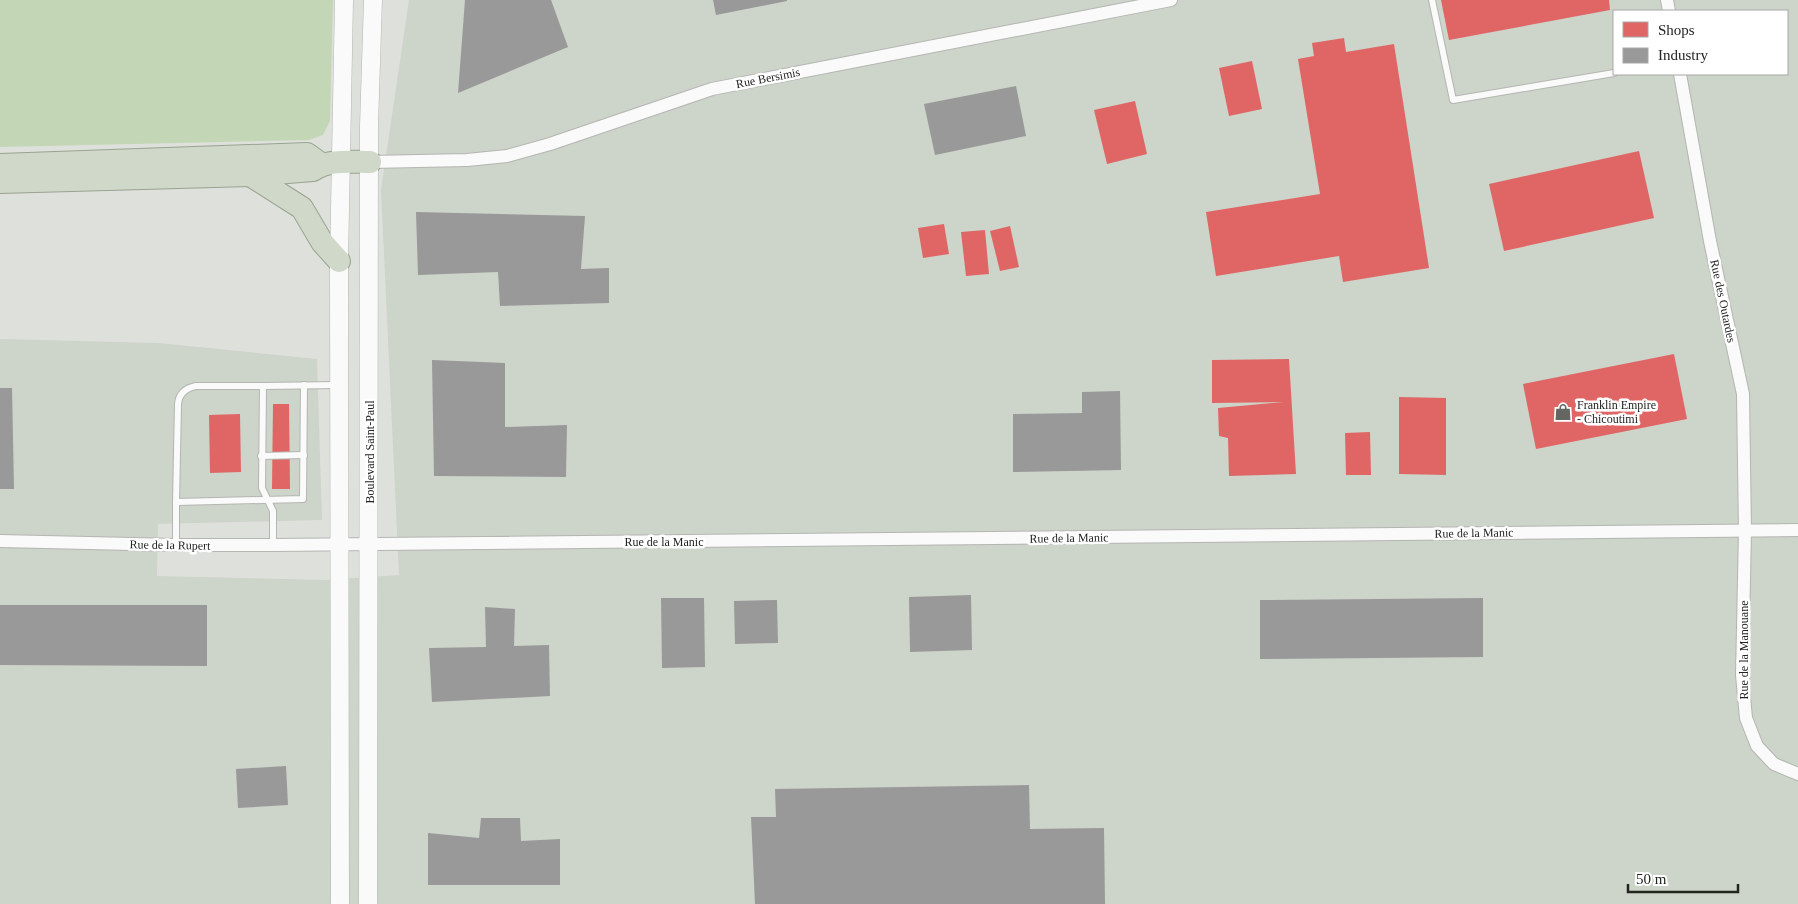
<svg xmlns="http://www.w3.org/2000/svg" width="1798" height="904" viewBox="0 0 1798 904" font-family="Georgia,serif">
<style>
.built{fill:#cdd4c9;fill-rule:evenodd}
.green{fill:#c3d7b6}
.shops{fill:#e06666}
.industry{fill:#999}
.lines{fill:none;stroke-linecap:round;stroke-linejoin:round}
.lane-casing{stroke:#b4b6b2;stroke-width:8}
.street-casing{stroke:#b4b6b2;stroke-width:14}
.secondary-casing{stroke:#b4b6b2;stroke-width:19}
.highway-casing{stroke:#99a391;stroke-width:24}
.lane{stroke:#fafafa;stroke-width:6}
.street{stroke:#fafafa;stroke-width:12}
.secondary{stroke:#fafafa;stroke-width:18}
.highway{stroke:#d0d8c9;stroke-width:22}
.labels{text-anchor:middle;dominant-baseline:central;stroke-width:5;stroke-linejoin:round;paint-order:stroke}
.street-label{font-size:12px;fill:#212420;stroke:#fff}
.poi-label{font-size:12px;fill:#212420;stroke:#fff;text-anchor:start}
</style>
<rect width="100%" height="100%" fill="#dee1db"/>
<path class="built" d="M409 0H1798V904H0V339L158 343 317 359 322 520 158 524 157 576 324 580 399 575 381 190ZM1614 11H1787V74H1614Z"/>
<path class="green" d="M0 0H333L330 121 323 135 309 140 0 147Z"/>
<g class="shops">
<path d="M1441 0H1609L1610 10 1449 40Z"/>
<path d="M1344 38 1346 52 1394 44 1429 268 1343 282 1339 256 1216 276 1206 212 1320 194 1298 59 1314 56 1312 43Z"/>
<path d="M1252 61 1262 109 1229 116 1219 68Z"/>
<path d="M1135 101 1147 154 1107 164 1094 110Z"/>
<path d="M1639 151 1654 218 1504 251 1489 184Z"/>
<path d="M944 224 949 254 923 258 918 228Z"/>
<path d="M1010 226 1019 267 1000 271 990 231Z"/>
<path d="M985 230 989 274 966 276 961 232Z"/>
<path d="M1674 354 1687 419 1536 449 1523 384Z"/>
<path d="M1289 359 1296 474 1229 476 1228 438 1219 436 1218 408 1284 402 1212 403V360Z"/>
<path d="M1399 397 1446 398V475L1399 474Z"/>
<path d="M273 404H289L290 489H272Z"/>
<path d="M240 414 241 472 210 473 209 415Z"/>
<path d="M1370 432 1371 475H1346L1345 433Z"/>
</g>
<g class="industry">
<path d="M465 0H551L568 47 458 93Z"/>
<path d="M713 0H787V1L716 15Z"/>
<path d="M1016 86 1026 136 935 155 924 104Z"/>
<path d="M416 212 585 216 581 269 609 268V303L500 306 498 272 418 275Z"/>
<path d="M432 360 505 363V427L567 425 566 477 434 476Z"/>
<path d="M0 388H12L14 489H0Z"/>
<path d="M1120 391 1121 470 1013 472V414L1082 413V392Z"/>
<path d="M971 595 972 650 910 652 909 597Z"/>
<path d="M661 598H704L705 667 662 668Z"/>
<path d="M1483 598V657L1260 659V600Z"/>
<path d="M777 600 778 643 735 644 734 601Z"/>
<path d="M0 605H207V666L0 665Z"/>
<path d="M485 607 515 609 514 646 549 645 550 696 432 702 429 648 486 647Z"/>
<path d="M286 766 288 805 238 808 236 769Z"/>
<path d="M1029 785 1030 829 1104 828 1105 904H755L751 817H776L775 789Z"/>
<path d="M481 818H520L521 841 560 839V885H428V833L479 838Z"/>
</g>
<g class="lines">
<g class="lane-casing">
<g id="lane">
<path d="M1432 0 1453 100 1614 73"/>
<path d="M261 456 304 455"/>
<path d="M176 502 178 404C179 393 186 388 196 386H263"/>
<path d="M176 545V502L303 499 304 385"/>
<path d="M273 545V511L262 488 263 386 338 385"/>
</g>
</g>
<g class="street-casing">
<g id="street">
<path d="M1667 0 1669 11"/>
<path d="M1680 74 1710 241 1743 394 1745 531 1742 675 1746 718 1757 746 1774 764 1798 774"/>
<path d="M370 162 467 160 507 156 550 144 712 89 1171 0"/>
<path d="M0 541 176 545H273L1798 530"/>
</g>
</g>
<g class="secondary-casing">
<g id="secondary">
<path d="M340 904 339 261 344 0"/>
<path d="M368 904 369 126 373 0"/>
</g>
</g>
<g class="highway-casing">
<g id="highway">
<path d="M0 165 307 154 321 164"/>
<path d="M250 175 302 208 322 242 339 261"/>
<path d="M0 182 250 175 313 170C329 159 351 162 370 162"/>
</g>
</g>
<use href="#lane" class="lane"/>
<use href="#street" class="street"/>
<use href="#secondary" class="secondary"/>
<use href="#highway" class="highway"/>
</g>
<defs>
<g id="shop-bare" transform="scale(1.35)"><path d="M-5-2.5h2.3a2.7 3.5 0 0 1 5.4 0H5L5.5 6h-11ZM-1.5-2.5h3a1.5 2.3 0 0 0-3 0Z" fill="#636661" stroke="#fff" stroke-width="2.5" paint-order="stroke"/></g>
</defs>
<g fill-rule="evenodd">
<use href="#shop-bare" x="1563" y="412"/>
</g>
<g class="labels">
<g class="street-label">
<text transform="translate(768 78) rotate(-11)">Rue Bersimis</text>
<text transform="translate(1723 301) rotate(78)">Rue des Outardes</text>
<text transform="translate(370 452) rotate(-90)">Boulevard Saint-Paul</text>
<text transform="translate(1474 533) rotate(-1)">Rue de la Manic</text>
<text transform="translate(1069 538) rotate(-1)">Rue de la Manic</text>
<text x="664" y="542">Rue de la Manic</text>
<text transform="translate(170 545) rotate(1)">Rue de la Rupert</text>
<text transform="translate(1744 650) rotate(-90)">Rue de la Manouane</text>
</g>
<g class="poi-label">
<text x="1577" y="405">Franklin Empire<tspan x="1577" dy="14">- Chicoutimi</tspan></text>
</g>
</g>
<rect x="1613" y="10" width="175" height="65" fill="#ffffff" stroke="#a6a7a6"/>
<rect x="1623" y="22" width="25" height="15" fill="#e06666" stroke="#a6a7a6"/>
<text x="1658" y="35" font-size="15" fill="#212420">Shops</text>
<rect x="1623" y="48" width="25" height="15" fill="#999999" stroke="#a6a7a6"/>
<text x="1658" y="60" font-size="15" fill="#212420">Industry</text>
<path d="M1628 884v8h110v-8" fill="none" stroke="#212420" stroke-width="2.5"/>
<text x="1636" y="884" font-size="15" fill="#212420" stroke="#ffffff" stroke-width="4" paint-order="stroke">50 m</text>
</svg>
